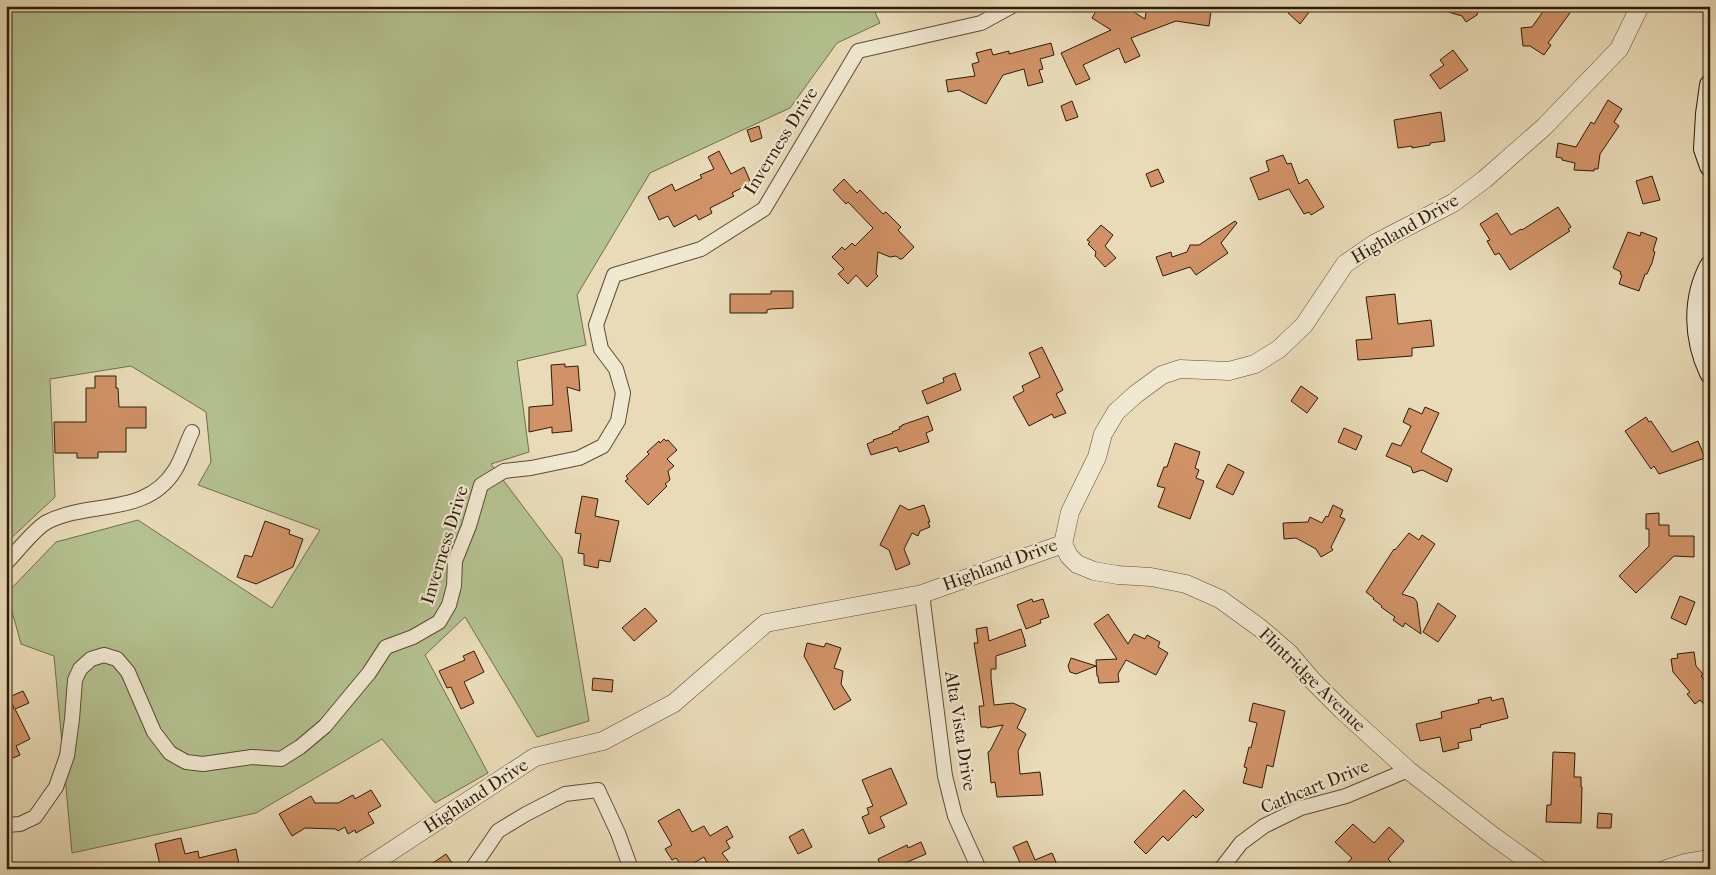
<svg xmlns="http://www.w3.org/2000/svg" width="1716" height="875" viewBox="0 0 1716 875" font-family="'IM FELL French Canon',serif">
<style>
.green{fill:#b4c190;stroke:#706e4c}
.building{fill:#d09266;stroke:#2d1c08}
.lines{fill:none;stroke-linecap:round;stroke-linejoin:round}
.minor-casing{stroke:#5c4c34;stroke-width:16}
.tertiary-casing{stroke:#5c4c34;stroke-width:19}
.secondary-casing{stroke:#2d1c08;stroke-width:22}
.minor{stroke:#f1e8d1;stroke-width:14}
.tertiary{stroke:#f1e8d1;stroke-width:18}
.secondary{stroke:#f1e8d1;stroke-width:20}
.labels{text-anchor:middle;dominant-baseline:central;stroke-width:4.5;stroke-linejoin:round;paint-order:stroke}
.street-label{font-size:18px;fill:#2d1c08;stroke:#f1e8d1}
</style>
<rect width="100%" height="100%" fill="#e9dbb8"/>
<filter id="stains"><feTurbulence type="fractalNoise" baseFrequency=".004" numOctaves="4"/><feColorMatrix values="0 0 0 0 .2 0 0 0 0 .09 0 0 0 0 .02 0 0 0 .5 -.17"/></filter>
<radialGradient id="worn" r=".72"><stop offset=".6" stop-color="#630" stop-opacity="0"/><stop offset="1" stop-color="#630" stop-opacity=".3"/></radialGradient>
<path class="green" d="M6 6H872L880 23 837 43 790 108 650 173 577 295 586 345 517 361 529 452 491 464 562 558 589 721 537 737 465 617 425 655 488 773 435 803 382 739 256 813 72 853 54 656 21 644 7 593 56 542 138 520 272 608 320 530 198 485 211 462 206 412 131 366 50 379 55 497 6 543Z"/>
<g class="building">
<path d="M1099 6H1124L1145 19 1147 6H1202L1201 10 1211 11 1209 26 1176 21 1131 38 1140 56 1125 63 1119 48 1083 65 1090 79 1076 85 1061 53 1111 30 1092 18Z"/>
<path d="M1293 6H1314L1300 24 1288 13Z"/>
<path d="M1438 6H1479L1477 15 1466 22 1462 16 1438 9Z"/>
<path d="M1547 6H1575L1548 43 1551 45 1544 55 1530 46H1523L1521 28 1532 27Z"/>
<path d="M1051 43 1054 55 1040 59 1043 69 1039 70 1043 82 1028 86 1024 69 1003 75 986 104 959 90 948 92 946 80 975 76 972 64 979 62 976 53 991 49 993 55 1009 51V54Z"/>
<path d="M1453 50 1468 70 1440 89 1430 75 1444 65 1440 60Z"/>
<path d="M1608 100 1622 109 1614 122 1619 126 1600 154 1598 169H1594V171L1574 170 1575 163 1562 160V158L1556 157 1558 143 1576 147 1591 122 1594 124Z"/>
<path d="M1072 101 1078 117 1066 121 1061 106Z"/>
<path d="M1441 112 1445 141 1430 143V145L1412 148V146L1398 148 1394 120Z"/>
<path d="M759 126 762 138 751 142 747 130Z"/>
<path d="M719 151 731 174 744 167 751 183 732 193 734 196 710 208 712 213 699 220 696 215 674 227 668 216 659 220 648 197 672 184 675 191 702 178 700 175 714 169 708 157Z"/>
<path d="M1283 155 1287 164 1291 163 1299 184 1307 179 1324 207 1311 215 1309 212 1304 214 1289 189 1259 200 1250 178 1269 171 1266 161Z"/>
<path d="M1158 169 1164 182 1151 187 1146 174Z"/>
<path d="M1652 176 1660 200 1643 204 1636 181Z"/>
<path d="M844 179 857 193 860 190 883 214 886 212 901 227 898 230 914 247 902 259H900L896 256 890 257 878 252 876 274 878 276 867 287 856 275 848 284 838 274 844 269 832 257 842 247 845 250 852 243 855 246 873 228 848 202 846 204 833 190Z"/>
<path d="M1558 207 1571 227 1568 229 1570 231 1510 270 1499 253 1495 255 1487 241 1490 240 1480 224 1497 213 1511 235 1521 229 1522 230Z"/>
<path d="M1235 221 1237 223 1221 243 1228 253 1196 275 1190 267 1163 276 1156 257 1171 252 1172 257 1187 252 1190 245H1199Z"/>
<path d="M1101 225 1113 235 1105 246 1116 258 1105 267 1095 256 1096 252 1088 244 1090 242 1087 240Z"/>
<path d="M1628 232 1640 236 1641 232 1657 238 1653 251 1655 252 1652 263 1647 274H1645L1639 291 1619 284 1622 275 1620 274 1621 272 1613 268Z"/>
<path d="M771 291H793V308L770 309 767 310V313H730V294H771Z"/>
<path d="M1395 294 1398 324 1431 320 1434 346 1412 348V356L1358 360 1356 340 1372 339 1366 297Z"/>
<path d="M1042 347 1063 390 1056 394 1066 413 1054 418 1052 414 1029 426 1013 397 1024 391 1022 386 1040 377 1029 353Z"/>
<path d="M565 364V367L578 366 580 391 567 387 572 431 552 433V427L529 432V407L553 405 551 365Z"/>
<path d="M955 373 961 390 927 404 922 391 944 382 943 378Z"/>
<path d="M95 376H116V388H118L119 407H146V428H126V452H98V458H77V453H55L54 422H86V388H95Z"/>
<path d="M1301 386 1318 398 1307 413 1291 401Z"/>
<path d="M1425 407 1439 413 1421 452 1452 469 1447 482 1422 470 1413 473 1411 467 1386 456 1392 443 1401 446 1411 426 1403 422 1409 408 1422 414Z"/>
<path d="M928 416 933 430 926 433 929 442 899 452 897 447 871 455 867 444 874 441 873 440 893 433 892 432 900 429 899 427 902 426V425Z"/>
<path d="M1646 417 1649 422 1651 421 1672 452 1698 441 1705 458 1659 474 1654 466 1651 469 1625 431Z"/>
<path d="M1344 428 1362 436 1356 450 1338 442Z"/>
<path d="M664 439 666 441 668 440 677 450 667 459 674 466 668 471 670 480 665 484 667 486 648 505 625 481 628 479 626 476 649 454 647 452 659 441 660 443Z"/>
<path d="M1175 443 1200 452 1195 468 1199 470 1196 478 1204 481 1190 519 1158 507 1165 488 1157 486 1164 467H1167Z"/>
<path d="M1228 464 1244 472 1233 495 1216 487Z"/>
<path d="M582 496 598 499 595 516 619 521 610 562 599 560 598 568 584 565V554L578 553 581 534 575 533Z"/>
<path d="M900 505 909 510 924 505 930 522H928L930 527 920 531 918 536 912 533 904 549 910 564 896 570 889 550 880 545Z"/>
<path d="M1333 505 1343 510 1340 517 1345 519 1331 547 1333 550 1321 557 1316 549 1296 538 1284 539 1283 523 1308 522 1310 517 1322 523 1326 516 1328 517Z"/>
<path d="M1659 513V525H1669V536H1694V557L1674 556 1636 593 1619 576 1649 546V529H1646V514Z"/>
<path d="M265 521 290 530 289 534 303 539 293 567 256 584 237 577 245 555 252 557Z"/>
<path d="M1409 533 1419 540 1422 535 1435 544 1402 594 1414 598 1417 602 1421 634 1405 623 1403 627 1393 620 1395 617 1381 607 1382 606 1373 599 1374 598 1366 592 1394 549 1395 550Z"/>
<path d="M1680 596 1695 602 1686 625 1671 618Z"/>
<path d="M1032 599 1033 602 1043 599 1049 617 1040 620 1041 623 1026 629 1017 605Z"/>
<path d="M1438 603 1456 616 1438 642 1423 632Z"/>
<path d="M645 608 657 621 634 641 622 628Z"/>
<path d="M1108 614 1128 644 1134 634 1145 639 1147 635 1160 642 1158 647 1168 653 1156 675 1126 660 1118 674 1119 682 1099 683 1098 676H1097L1096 660 1117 659 1094 624Z"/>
<path d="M987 627 989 641 1021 629 1025 641H1024L1026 646 996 656V669H991V678L994 705 1013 703 1026 709 1017 728 1026 734 1018 751 1020 774 1040 772 1043 795 997 797 995 782 991 783 988 752 990 751 1003 725 987 728V727H981L979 706H984L974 643H978L976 629Z"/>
<path d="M807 643 824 647 826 643 841 648 834 668 843 671 841 684 851 700 834 710 804 656Z"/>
<path d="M474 651 484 672 464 682 474 703 461 709 451 687 447 688 439 671 465 660 463 656Z"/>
<path d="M1694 652 1696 666 1703 674 1701 676 1710 686V711L1700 700 1695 704 1687 694 1690 692 1673 672 1671 659 1678 658 1677 654Z"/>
<path d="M1071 658 1096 666 1076 674 1070 672 1068 666Z"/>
<path d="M593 678 613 680 612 692 592 690Z"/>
<path d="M23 691 29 703 15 709 30 739 16 746 20 755 6 761V712L14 708 9 697Z"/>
<path d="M1491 697 1492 701 1503 698 1508 718 1480 725 1481 727 1470 729 1472 740 1458 743 1459 748 1443 752 1440 737 1420 741 1416 724 1442 718 1441 712 1479 703 1478 700Z"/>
<path d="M1253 703 1285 711 1273 767 1267 765 1262 788 1243 783 1247 768 1244 767 1249 747 1251 748 1257 723 1249 721Z"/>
<path d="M1553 752 1575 753 1574 777H1581V787H1582L1581 823 1546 822 1547 805H1551Z"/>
<path d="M891 768 907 804 880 817 885 827 869 834 862 817 869 814 867 808 873 806 862 780Z"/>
<path d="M371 790 381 806 368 813 374 823 356 833 355 830 348 834 345 827 338 831 336 829 305 828 292 836 279 814 311 796 315 803H338L353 795 355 799Z"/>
<path d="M1184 790 1204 810 1196 818 1193 815 1168 841 1163 836 1146 854 1134 842Z"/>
<path d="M679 809 692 832 704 826 710 836 727 826 733 837 726 841 730 848 722 853 734 869H710L704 857 684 869 676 858 672 860 665 849 672 845 658 821Z"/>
<path d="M1598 813 1612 814 1611 828H1597Z"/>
<path d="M1353 824 1374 843 1389 827 1404 841 1388 859 1397 869H1342L1352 858 1335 842Z"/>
<path d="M803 829 812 847 798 854 789 837Z"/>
<path d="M181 838 185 854 198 851 199 858 236 849 240 869H161L155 844Z"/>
<path d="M1027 841 1035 860 1052 853 1059 869H1014L1021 865 1013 847Z"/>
<path d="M921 842 926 854 905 863 908 869H882L878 859 907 845 908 848Z"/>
<path d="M446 854 456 869H424Z"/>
</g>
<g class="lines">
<g class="minor-casing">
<g id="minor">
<path d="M6 563C16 553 35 528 47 522 90 500 146 517 175 470 182 459 186 444 192 432"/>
<path d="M922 594 945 776 955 816 979 869"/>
<path d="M6 825 20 824 35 817 56 787 67 756 72 719 75 680 80 669 91 659 104 655 117 659 128 672 154 732 170 753 186 762 203 764 252 757 281 759 300 747 325 726 369 673 386 647 413 637 439 622 449 605 454 586 455 561 469 526 481 485 504 471 531 468 579 458 603 446 618 421 623 393 616 369 601 349 596 325 614 275 701 249 764 209 858 51 981 23 1012 6"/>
<path d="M472 869 498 831 526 814 565 794 598 790 618 833 631 869"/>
<path d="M1221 869 1241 843 1264 826 1301 808 1346 796 1408 770"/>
</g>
</g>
<g class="tertiary-casing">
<g id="tertiary">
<path d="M1063 544 1069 556 1077 564 1094 571 1118 575 1151 577 1186 584 1220 599 1260 628 1289 653 1312 680 1342 710 1408 770 1493 836 1539 869"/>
<path d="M364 869 535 757 603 741 674 703 766 623 922 594 1063 544 1070 512 1097 457 1103 434 1116 412 1136 394 1162 375 1180 369 1229 371 1255 364 1279 349 1304 325 1345 264 1374 244 1453 203 1485 179 1544 127 1619 49 1640 6"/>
<path d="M1666 869 1685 863 1710 859"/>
</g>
</g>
<g class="secondary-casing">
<g id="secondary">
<path d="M1710 85 1706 114 1704 149 1710 166"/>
<path d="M1710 266C1692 300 1694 339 1710 373"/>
</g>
</g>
<use href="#minor" class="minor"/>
<use href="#tertiary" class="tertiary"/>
<use href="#secondary" class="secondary"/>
</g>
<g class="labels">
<g class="street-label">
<text transform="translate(781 141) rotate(-58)">Inverness Drive</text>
<text transform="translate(1405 229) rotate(-30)">Highland Drive</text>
<text transform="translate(445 545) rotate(-73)">Inverness Drive</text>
<text transform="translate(1000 565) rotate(-20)">Highland Drive</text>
<text transform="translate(1312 680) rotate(44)">Flintridge Avenue</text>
<text transform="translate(960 731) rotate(81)">Alta Vista Drive</text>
<text transform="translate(1315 787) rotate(-22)">Cathcart Drive</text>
<text transform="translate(476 796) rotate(-33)">Highland Drive</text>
</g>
</g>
<rect width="1716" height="875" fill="none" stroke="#e9dbb8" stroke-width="25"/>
<rect x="8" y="8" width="1701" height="860" fill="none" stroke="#2d1c08" stroke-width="2.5"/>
<rect x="12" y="12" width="1691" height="850" fill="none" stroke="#2d1c08"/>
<rect width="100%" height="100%" filter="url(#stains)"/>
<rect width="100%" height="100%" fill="url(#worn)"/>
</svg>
